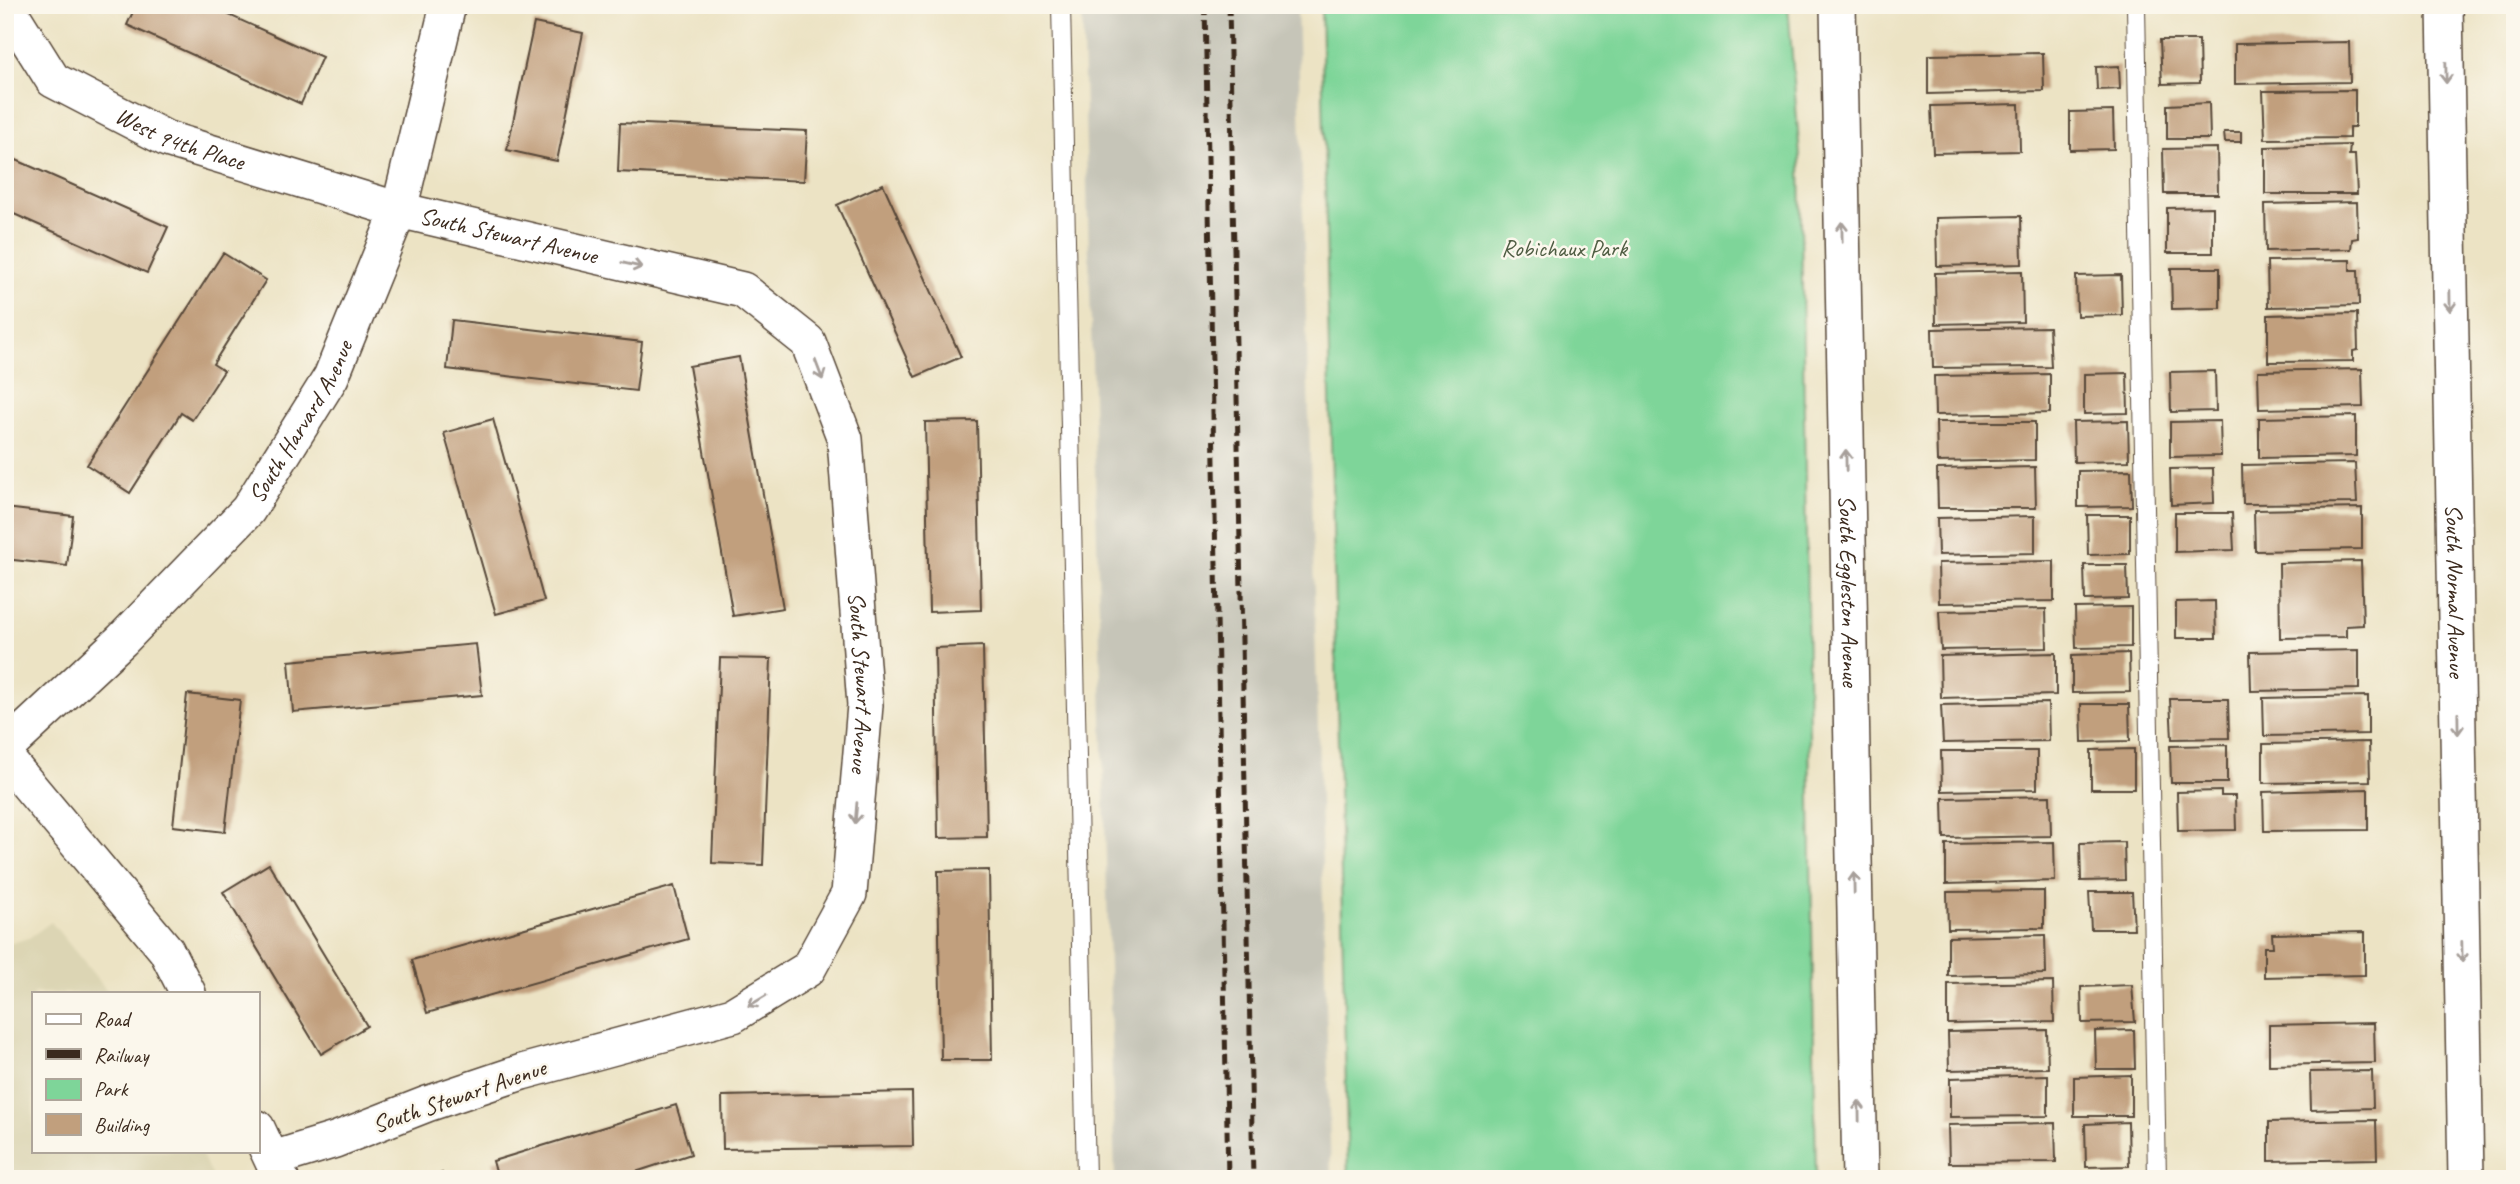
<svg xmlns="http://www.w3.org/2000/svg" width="2520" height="1184" viewBox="0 0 2520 1184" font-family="Caveat,sans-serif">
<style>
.built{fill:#dcd5b4}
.industrial{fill:#c6c5b8}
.green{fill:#7ed599;stroke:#5c805c;stroke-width:2}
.building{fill:#c19f7d}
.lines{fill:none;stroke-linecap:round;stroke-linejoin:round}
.service-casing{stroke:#564637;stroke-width:20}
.minor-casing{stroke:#564637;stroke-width:38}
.service{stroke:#fff;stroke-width:18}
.minor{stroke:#fff;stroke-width:35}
.rail{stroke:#3b2a1e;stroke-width:5;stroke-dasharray:10 5;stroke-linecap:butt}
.oneway{stroke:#a79f9a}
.labels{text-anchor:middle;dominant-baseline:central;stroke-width:5;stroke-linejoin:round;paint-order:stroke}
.street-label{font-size:24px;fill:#3b2a1e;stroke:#fbf7ec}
.park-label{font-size:24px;fill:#4f5d43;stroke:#fbf7ec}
</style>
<rect width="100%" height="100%" fill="#fbf7ec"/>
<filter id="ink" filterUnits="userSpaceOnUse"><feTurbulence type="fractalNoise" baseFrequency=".0143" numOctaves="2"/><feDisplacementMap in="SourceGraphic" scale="14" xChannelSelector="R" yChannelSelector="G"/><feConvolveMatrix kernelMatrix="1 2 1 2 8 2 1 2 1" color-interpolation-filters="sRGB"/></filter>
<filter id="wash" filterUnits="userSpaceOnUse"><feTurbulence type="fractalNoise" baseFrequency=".00686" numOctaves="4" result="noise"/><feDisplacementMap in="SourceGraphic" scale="28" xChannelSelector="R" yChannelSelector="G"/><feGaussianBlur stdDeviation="1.57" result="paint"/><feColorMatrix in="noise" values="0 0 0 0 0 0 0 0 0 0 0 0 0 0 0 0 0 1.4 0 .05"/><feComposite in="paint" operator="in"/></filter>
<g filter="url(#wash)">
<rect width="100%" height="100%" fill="#ece3c4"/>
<path class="built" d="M51 922 109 993H33V1151H200L213 1179H5V945L29 938Z"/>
<path class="industrial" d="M1082 5H1297L1331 1179H1115Z"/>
<path class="green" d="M1321 5H1788L1800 157 1816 1179H1348Z"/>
<g id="blocks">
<g class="building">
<path d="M136 5H207L322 57 301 104 127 25Z"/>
<path d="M534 23 583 33 557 161 507 150Z"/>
<path d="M2160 40H2199L2200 83 2162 84Z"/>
<path d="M2349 42 2350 82 2235 84V44Z"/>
<path d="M2043 53 2044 91 1928 94V55Z"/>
<path d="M2119 66 2120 89 2097 90 2096 67Z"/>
<path d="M2355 90V127H2349V138L2265 139 2263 91Z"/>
<path d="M2209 103 2210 139H2167V105Z"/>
<path d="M2019 104 2020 151 1933 153 1931 106Z"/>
<path d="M2113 111 2114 149 2070 150V112Z"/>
<path d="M620 123 807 131 804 181 618 172Z"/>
<path d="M2224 132H2241V142H2225Z"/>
<path d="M2350 145 2349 155H2355L2357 194H2265V147Z"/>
<path d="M2217 148 2218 194H2164L2163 149Z"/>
<path d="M5 155 168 227 147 273 5 210Z"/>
<path d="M883 184 961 357 915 377 837 205Z"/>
<path d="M2357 202 2358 238 2352 239 2351 249 2266 251 2265 204Z"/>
<path d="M2213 207V253H2167V208Z"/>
<path d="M2021 216 2022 264 1937 266 1936 218Z"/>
<path d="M223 253 266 280 213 364 224 371 192 420 181 413 130 493 87 465Z"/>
<path d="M2350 260V270H2358L2359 305 2268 307 2267 261Z"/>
<path d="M2171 268H2220V308L2172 309Z"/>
<path d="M2022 271 2023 322 1936 324 1935 273Z"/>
<path d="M2121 275 2122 315 2077 316 2076 276Z"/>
<path d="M2357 313 2358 350 2353 351V361L2268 362V315Z"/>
<path d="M452 320 642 342 636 391 447 369Z"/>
<path d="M2049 327 2051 367 1933 368 1932 329Z"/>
<path d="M739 357 783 608 733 616 689 366Z"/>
<path d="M2362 369 2363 407 2259 409 2258 371Z"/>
<path d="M2215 371 2216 411 2171 412 2170 372Z"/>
<path d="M2127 373 2128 413 2084 414V374Z"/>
<path d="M2050 374V413L1935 415 1934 376Z"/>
<path d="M2356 416V456L2259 458V418Z"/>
<path d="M493 419 544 601 496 614 444 433Z"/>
<path d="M977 421 981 610 929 612 925 422Z"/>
<path d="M2128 421 2129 461 2074 462 2073 422Z"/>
<path d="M2220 421 2221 456 2170 457V422Z"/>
<path d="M1936 422H2035V460L1937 462Z"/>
<path d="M2355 463 2357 503 2243 504 2242 465Z"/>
<path d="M2035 467 2036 508H1938L1937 469Z"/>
<path d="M2213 468 2214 503 2171 505 2170 469Z"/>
<path d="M2131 470 2132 506 2078 507V471Z"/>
<path d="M5 508 73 516 67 566 5 559Z"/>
<path d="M2362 508V549L2255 551 2254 510Z"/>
<path d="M2175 513H2232L2234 550 2175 552Z"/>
<path d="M2087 515H2130V554L2088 555Z"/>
<path d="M2035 516V553L1938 555 1937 518Z"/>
<path d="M2054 561V601L1939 603 1938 563Z"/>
<path d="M2361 561 2363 625 2346 626V637L2280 638 2279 563Z"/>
<path d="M2084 565H2127L2128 599 2085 600Z"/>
<path d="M2215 601 2216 638H2176V602Z"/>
<path d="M2131 607V647L2076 648 2075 608Z"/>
<path d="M2046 609 2047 648 1941 650 1939 611Z"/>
<path d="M476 644 482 695 293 712 289 661Z"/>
<path d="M983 646 987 837 938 838 935 648Z"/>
<path d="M2359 650V689L2251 691 2250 652Z"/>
<path d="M2056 653V695L1941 698 1940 656Z"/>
<path d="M2129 653 2130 692 2072 693V655Z"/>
<path d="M720 658 771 659 763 865 712 863Z"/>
<path d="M187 694 240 700 225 832 173 826Z"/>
<path d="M2368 696V734L2264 736 2263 698Z"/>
<path d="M2170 699H2228L2229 738 2172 739Z"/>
<path d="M2048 703 2049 741 1943 743 1941 705Z"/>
<path d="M2081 704H2129L2130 741 2082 742Z"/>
<path d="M2369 742 2370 781 2263 783V744Z"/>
<path d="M2227 745V783H2171L2170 746Z"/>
<path d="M2134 749V789H2091V750Z"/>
<path d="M1941 751H2037V789L1942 791Z"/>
<path d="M2368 789V830L2264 831 2263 792Z"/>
<path d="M2221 791V796H2235L2236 830 2178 831 2177 792Z"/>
<path d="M2050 796 2051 836 1944 838 1943 798Z"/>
<path d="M2054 842 2055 881 1946 884V844Z"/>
<path d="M2124 842 2125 880 2081 881 2080 843Z"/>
<path d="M269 864 367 1026 321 1054 223 892Z"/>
<path d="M989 870 992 1060H941L938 871Z"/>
<path d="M674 886 688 939 427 1013 412 960Z"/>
<path d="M2044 891V928L1948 929 1947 892Z"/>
<path d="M2089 892H2132L2134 929H2091Z"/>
<path d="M2365 932V975L2264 977V947H2273L2272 934Z"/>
<path d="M2045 935 2046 974 1948 976V937Z"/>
<path d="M2053 982 2054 1022 1948 1024V984Z"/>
<path d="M2132 985 2135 1022 2082 1023 2081 987Z"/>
<path d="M2374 1023 2375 1063 2269 1065V1025Z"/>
<path d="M2047 1030 2048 1068 1949 1070 1948 1032Z"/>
<path d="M2134 1030 2135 1069H2096L2095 1031Z"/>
<path d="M2372 1071 2373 1108 2311 1110 2310 1072Z"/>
<path d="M2048 1075V1116L1950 1117V1078Z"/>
<path d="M2131 1075V1116H2074V1077Z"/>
<path d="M912 1092 913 1146 723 1149 722 1096Z"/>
<path d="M676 1105 691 1154 614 1179H498L493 1161Z"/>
<path d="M2376 1120 2377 1159 2269 1161V1122Z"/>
<path d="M2128 1122 2129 1166 2086 1167 2085 1124Z"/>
<path d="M2055 1123 2056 1162 1949 1163 1948 1125Z"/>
<path d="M442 1173 444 1179H427Z"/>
</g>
</g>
</g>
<g filter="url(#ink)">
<use href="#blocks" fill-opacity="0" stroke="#564637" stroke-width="2"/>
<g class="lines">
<g class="service-casing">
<g id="service">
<path d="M1061 5 1086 1179"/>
<path d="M2136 5 2157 1179"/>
</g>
</g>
<g class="minor-casing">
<g id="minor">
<path id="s1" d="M6 5 53 80 167 139 399 210 743 290 808 342 845 439 865 705 849 894 808 969 733 1015 522 1072 427 1104 335 1140 273 1159"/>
<path id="s2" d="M1838 5 1860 1179"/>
<path id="s3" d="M2445 5 2466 1179"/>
<path id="s4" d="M5 749 122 640 248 510 331 377 399 210 448 5"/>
<path d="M5 757 166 950 188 993"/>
<path d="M257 1128 281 1179"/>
</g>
</g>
<use href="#service" class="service"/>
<use href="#minor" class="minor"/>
<g class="rail">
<path d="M1205 5 1228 1179"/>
<path d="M1229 5 1253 1179"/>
</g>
</g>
<defs><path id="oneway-shaft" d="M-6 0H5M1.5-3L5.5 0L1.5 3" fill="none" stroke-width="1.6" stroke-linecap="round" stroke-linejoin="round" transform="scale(1.75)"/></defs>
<g class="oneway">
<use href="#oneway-shaft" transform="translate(2446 73) rotate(89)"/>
<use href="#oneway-shaft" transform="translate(1842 232) rotate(-91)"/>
<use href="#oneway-shaft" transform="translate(632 265) rotate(13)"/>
<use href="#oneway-shaft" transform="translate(2450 301) rotate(89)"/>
<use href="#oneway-shaft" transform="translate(819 370) rotate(69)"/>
<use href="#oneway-shaft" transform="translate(1846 460) rotate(-91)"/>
<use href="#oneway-shaft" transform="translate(2458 724) rotate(89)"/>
<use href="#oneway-shaft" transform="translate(856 813) rotate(95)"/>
<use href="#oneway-shaft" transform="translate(1854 883) rotate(-91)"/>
<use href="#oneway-shaft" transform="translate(2462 952) rotate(89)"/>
<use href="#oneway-shaft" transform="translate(757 1001) rotate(149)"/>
<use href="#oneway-shaft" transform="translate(1859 1111) rotate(-91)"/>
</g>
</g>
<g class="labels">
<g class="street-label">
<text stroke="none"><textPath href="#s1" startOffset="229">West 94th Place</textPath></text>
<text stroke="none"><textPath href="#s1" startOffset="572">South Stewart Avenue</textPath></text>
<text stroke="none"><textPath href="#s4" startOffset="444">South Harvard Avenue</textPath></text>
<text stroke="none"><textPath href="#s2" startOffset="586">South Eggleston Avenue</textPath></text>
<text stroke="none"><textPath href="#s3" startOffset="586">South Normal Avenue</textPath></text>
<text stroke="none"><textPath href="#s1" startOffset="1244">South Stewart Avenue</textPath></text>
<text transform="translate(459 1096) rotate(-19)">South Stewart Avenue</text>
</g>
<g class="park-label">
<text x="1564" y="248">Robichaux Park</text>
</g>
</g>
<rect width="2520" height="1184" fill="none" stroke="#fbf7ec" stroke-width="28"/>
<rect x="32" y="992" width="228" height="161" fill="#fbf7ec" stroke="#aea59a" stroke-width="2"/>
<rect x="46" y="1014" width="35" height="10" fill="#ffffff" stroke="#aea59a" stroke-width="2"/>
<text x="94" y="1026" font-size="21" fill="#3b2a1e">Road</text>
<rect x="46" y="1049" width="35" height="10" fill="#3b2a1e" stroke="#aea59a" stroke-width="2"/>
<text x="94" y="1062" font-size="21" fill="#3b2a1e">Railway</text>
<rect x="46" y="1079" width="35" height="21" fill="#7ed599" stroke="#aea59a" stroke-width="2"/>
<text x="94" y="1096" font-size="21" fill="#3b2a1e">Park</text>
<rect x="46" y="1114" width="35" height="21" fill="#c19f7d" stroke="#aea59a" stroke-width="2"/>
<text x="94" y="1132" font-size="21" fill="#3b2a1e">Building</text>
</svg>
